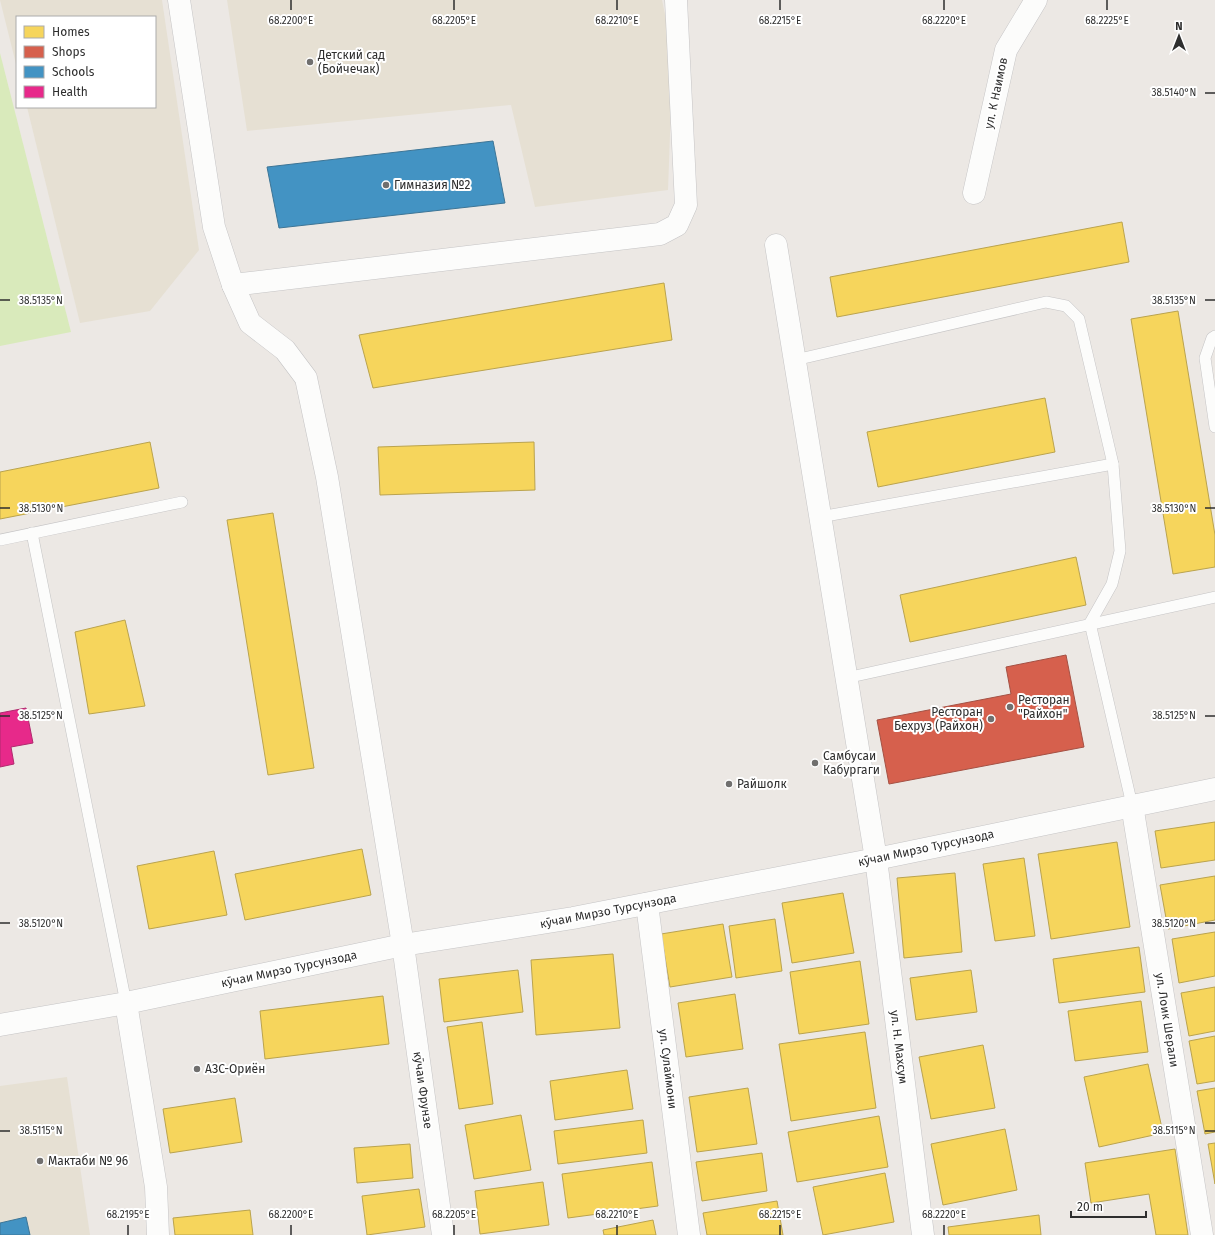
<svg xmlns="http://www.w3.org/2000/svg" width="1215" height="1235" viewBox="0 0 1215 1235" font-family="'Fira Sans',sans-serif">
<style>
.education{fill:#e6e0d3}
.pitch{fill:#d9eabb}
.homes{fill:#f6d55c;stroke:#baa34e}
.shops{fill:#d6604d;stroke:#a45144}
.schools{fill:#4393c3;stroke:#3d7596}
.health{fill:#e7298a;stroke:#b02a6e}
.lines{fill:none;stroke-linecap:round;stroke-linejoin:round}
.lane-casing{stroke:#c5c4c5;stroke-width:12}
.street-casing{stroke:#c5c4c5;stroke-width:23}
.secondary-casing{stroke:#c5c4c5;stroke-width:23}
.lane{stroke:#fcfcfb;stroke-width:11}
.street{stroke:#fcfcfb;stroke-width:22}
.secondary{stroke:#fcfcfb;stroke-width:22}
.ticks{fill:none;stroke:#2e2e2e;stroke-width:1.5}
.poi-dot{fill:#706f6e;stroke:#fff;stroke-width:1.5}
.labels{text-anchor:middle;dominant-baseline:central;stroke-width:4;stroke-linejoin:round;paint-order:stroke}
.poi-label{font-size:12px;fill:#2e2e2e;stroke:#fff;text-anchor:start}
.street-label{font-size:12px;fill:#2e2e2e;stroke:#fff}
.ticks-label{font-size:10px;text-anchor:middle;fill:#2e2e2e;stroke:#fff;stroke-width:4;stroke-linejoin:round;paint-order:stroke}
</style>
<rect width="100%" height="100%" fill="#ece8e4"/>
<g class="education">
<path d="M0 0H162L199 250 150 311 80 323 27 107H155V17H17V68Z"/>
<path d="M227 0H662L673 52 668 190 535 207 511 105 247 131Z"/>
<path d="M67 1077 90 1235H0V1086Z"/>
</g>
<path class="pitch" d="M0 53 71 332 0 346Z"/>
<g class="homes">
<path d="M1122 222 1129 262 837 317 830 277Z"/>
<path d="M664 283 672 340 373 388 359 335Z"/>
<path d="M1178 311 1215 535V567L1173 574 1131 319Z"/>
<path d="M1045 398 1055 452 878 487 867 432Z"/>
<path d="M150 442 159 488 0 519V472Z"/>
<path d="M534 442 535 490 380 495 378 447Z"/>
<path d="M273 513 314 768 268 775 227 520Z"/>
<path d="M1076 557 1086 605 910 642 900 595Z"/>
<path d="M125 620 145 706 89 714 75 632Z"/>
<path d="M1215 822V860L1161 868 1155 831Z"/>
<path d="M1117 842 1130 927 1051 939 1038 854Z"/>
<path d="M362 849 371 895 245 920 235 874Z"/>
<path d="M214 851 227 915 149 929 137 866Z"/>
<path d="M1024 858 1035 936 995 941 983 864Z"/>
<path d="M955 873 962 952 904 958 897 878Z"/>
<path d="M1215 876V920L1168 929 1160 885Z"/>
<path d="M843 893 854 953 792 963 782 903Z"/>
<path d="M775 919 782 971 736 978 729 926Z"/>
<path d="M723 924 732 977 670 987 661 934Z"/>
<path d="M1215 932V976L1179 983 1172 939Z"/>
<path d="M1139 947 1145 992 1059 1003 1053 959Z"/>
<path d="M613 954 620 1028 536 1035 531 960Z"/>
<path d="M860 961 869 1024 799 1034 790 972Z"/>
<path d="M518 970 523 1012 444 1022 439 979Z"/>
<path d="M971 970 977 1012 916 1020 910 978Z"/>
<path d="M1215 987V1031L1189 1036 1181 993Z"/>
<path d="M735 994 743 1049 686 1057 678 1003Z"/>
<path d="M383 996 389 1044 265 1059 260 1011Z"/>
<path d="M1141 1001 1148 1052 1075 1061 1068 1011Z"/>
<path d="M482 1022 493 1104 459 1109 447 1027Z"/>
<path d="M865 1032 876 1108 791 1121 779 1044Z"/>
<path d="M1215 1036V1081L1197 1084 1189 1041Z"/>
<path d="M983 1045 995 1108 931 1119 919 1057Z"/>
<path d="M1148 1064 1163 1133 1099 1147 1084 1077Z"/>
<path d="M627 1070 633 1109 555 1120 550 1081Z"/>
<path d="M748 1088 757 1144 697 1152 689 1097Z"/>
<path d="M1215 1088V1132L1205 1134 1197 1091Z"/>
<path d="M235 1098 242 1142 170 1153 163 1109Z"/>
<path d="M521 1115 531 1170 474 1179 465 1125Z"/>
<path d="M879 1116 888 1167 797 1182 788 1132Z"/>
<path d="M643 1120 647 1153 558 1164 554 1131Z"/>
<path d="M1005 1129 1017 1190 943 1205 931 1144Z"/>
<path d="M1215 1143V1184L1208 1144Z"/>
<path d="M410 1144 413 1178 357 1183 354 1148Z"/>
<path d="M1175 1149 1188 1235H1156L1149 1194 1091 1203 1085 1163Z"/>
<path d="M762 1153 767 1191 702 1201 696 1162Z"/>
<path d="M652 1162 658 1206 568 1218 562 1174Z"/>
<path d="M885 1173 894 1222 823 1235 813 1187Z"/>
<path d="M543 1182 549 1225 480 1234 475 1191Z"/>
<path d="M419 1189 425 1227 367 1235 362 1196Z"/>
<path d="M777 1201 783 1235H707L703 1213Z"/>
<path d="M250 1210 253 1235H175L173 1218Z"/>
<path d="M1039 1215 1041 1235H949L948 1227Z"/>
<path d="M653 1220 656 1235H604L603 1230Z"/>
</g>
<path class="shops" d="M1066 655 1084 747 889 784 877 720 1011 694 1006 667Z"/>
<g class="schools">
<path d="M493 141 505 203 279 228 267 167Z"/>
<path d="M26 1217 30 1235H0V1223Z"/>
</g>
<path class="health" d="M26 708 33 743 11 747 14 764 0 767V713Z"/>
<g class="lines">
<g class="lane-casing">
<g id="lane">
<path d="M1215 336 1212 338 1205 358 1215 427"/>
<path d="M795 360 1046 302 1066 306 1079 319 1113 464 1120 551 1112 584 1090 623 1132 805"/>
<path d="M820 517 1113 464"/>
<path d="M32 533 126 1003"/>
<path d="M0 540 182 502"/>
<path d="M846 678 1215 597"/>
</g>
</g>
<g class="street-casing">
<g id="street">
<path d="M179 0 214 227 233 285 250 323 285 350 306 378 327 477 403 945 443 1235"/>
<path d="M974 193 1006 50 1036 0"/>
<path d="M776 245 876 859 923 1235"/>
<path d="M233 285 660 234 677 225 686 205 676 0"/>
<path d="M1132 805 1202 1235"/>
<path d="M647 904 689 1235"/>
<path d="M126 1003 156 1187 158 1235"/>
</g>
</g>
<g class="secondary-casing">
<path id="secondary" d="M0 1025 126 1003 403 945 573 918 876 859 1215 789"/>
</g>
<use href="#lane" class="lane"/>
<use href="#street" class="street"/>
<use href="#secondary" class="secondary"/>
</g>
<path class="ticks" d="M291 0V10M454 0V10M617 0V10M780 0V10M944 0V10M1107 0V10M1205 93H1215M0 300H10M1205 300H1215M0 508H10M1205 508H1215M0 716H10M1205 716H1215M0 923H10M1205 923H1215M0 1131H10M1205 1131H1215M128 1225V1235M291 1225V1235M454 1225V1235M617 1225V1235M780 1225V1235M944 1225V1235"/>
<g class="poi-dot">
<circle cx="310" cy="62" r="4"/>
<circle cx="386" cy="185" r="4"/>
<circle cx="1010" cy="707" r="4"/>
<circle cx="991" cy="719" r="4"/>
<circle cx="815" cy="763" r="4"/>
<circle cx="729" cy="784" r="4"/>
<circle cx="197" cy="1069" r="4"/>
<circle cx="40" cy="1161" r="4"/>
</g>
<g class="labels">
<g class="poi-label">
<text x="318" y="55">Детский сад<tspan x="318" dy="14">(Бойчечак)</tspan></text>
<text x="394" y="185">Гимназия №2</text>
<text x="1018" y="700">Ресторан<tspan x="1018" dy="14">"Райхон"</tspan></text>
<text x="983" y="712" text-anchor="end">Ресторан<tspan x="983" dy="14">Бехруз (Райхон)</tspan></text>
<text x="823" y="756">Самбусаи<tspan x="823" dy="14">Кабургаги</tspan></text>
<text x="737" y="784">Райшолк</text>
<text x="205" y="1069">АЗС-Ориён</text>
<text x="48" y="1161">Мактаби № 96</text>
</g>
<g class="street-label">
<text transform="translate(996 93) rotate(-78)">ул. К Наимов</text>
<text transform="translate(926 848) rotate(-12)">кӯчаи Мирзо Турсунзода</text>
<text transform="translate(608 911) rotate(-11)">кӯчаи Мирзо Турсунзода</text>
<text transform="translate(289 969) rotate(-12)">кӯчаи Мирзо Турсунзода</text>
<text transform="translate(1167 1020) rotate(81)">ул. Лоик Шерали</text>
<text transform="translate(899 1047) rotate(83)">ул. Н. Махсум</text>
<text transform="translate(668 1069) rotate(83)">ул. Сулаймони</text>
<text transform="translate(423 1090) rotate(82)">кӯчаи Фрунзе</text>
</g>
</g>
<g class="ticks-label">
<text x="291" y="24">68.2200°E</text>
<text x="454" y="24">68.2205°E</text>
<text x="617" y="24">68.2210°E</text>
<text x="780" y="24">68.2215°E</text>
<text x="944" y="24">68.2220°E</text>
<text x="1107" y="24">68.2225°E</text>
<text x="1174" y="96">38.5140°N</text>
<text x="41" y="304">38.5135°N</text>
<text x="1174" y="304">38.5135°N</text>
<text x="41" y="512">38.5130°N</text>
<text x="1174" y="512">38.5130°N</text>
<text x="41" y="719">38.5125°N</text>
<text x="1174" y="719">38.5125°N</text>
<text x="41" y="927">38.5120°N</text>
<text x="1174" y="927">38.5120°N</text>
<text x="41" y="1134">38.5115°N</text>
<text x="1174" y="1134">38.5115°N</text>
<text x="128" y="1218">68.2195°E</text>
<text x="291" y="1218">68.2200°E</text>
<text x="454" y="1218">68.2205°E</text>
<text x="617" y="1218">68.2210°E</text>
<text x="780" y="1218">68.2215°E</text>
<text x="944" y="1218">68.2220°E</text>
</g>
<rect x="16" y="16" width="140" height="92" fill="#ffffff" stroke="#ababab"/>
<rect x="24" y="26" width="20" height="12" fill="#f6d55c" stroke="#ababab"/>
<text x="52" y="36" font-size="12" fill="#2e2e2e">Homes</text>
<rect x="24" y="46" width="20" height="12" fill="#d6604d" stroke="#ababab"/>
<text x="52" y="56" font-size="12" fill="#2e2e2e">Shops</text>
<rect x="24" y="66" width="20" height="12" fill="#4393c3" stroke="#ababab"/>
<text x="52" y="76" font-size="12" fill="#2e2e2e">Schools</text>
<rect x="24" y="86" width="20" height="12" fill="#e7298a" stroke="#ababab"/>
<text x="52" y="96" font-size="12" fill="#2e2e2e">Health</text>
<g transform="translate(1179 36)" stroke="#ffffff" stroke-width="3" paint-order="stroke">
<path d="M0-3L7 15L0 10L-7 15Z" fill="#2e2e2e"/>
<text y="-6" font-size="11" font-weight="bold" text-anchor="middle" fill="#2e2e2e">N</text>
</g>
<path d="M1071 1211v6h75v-6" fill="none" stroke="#2e2e2e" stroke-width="2"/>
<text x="1077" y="1211" font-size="12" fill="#2e2e2e" stroke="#ffffff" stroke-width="3" paint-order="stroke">20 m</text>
</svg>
